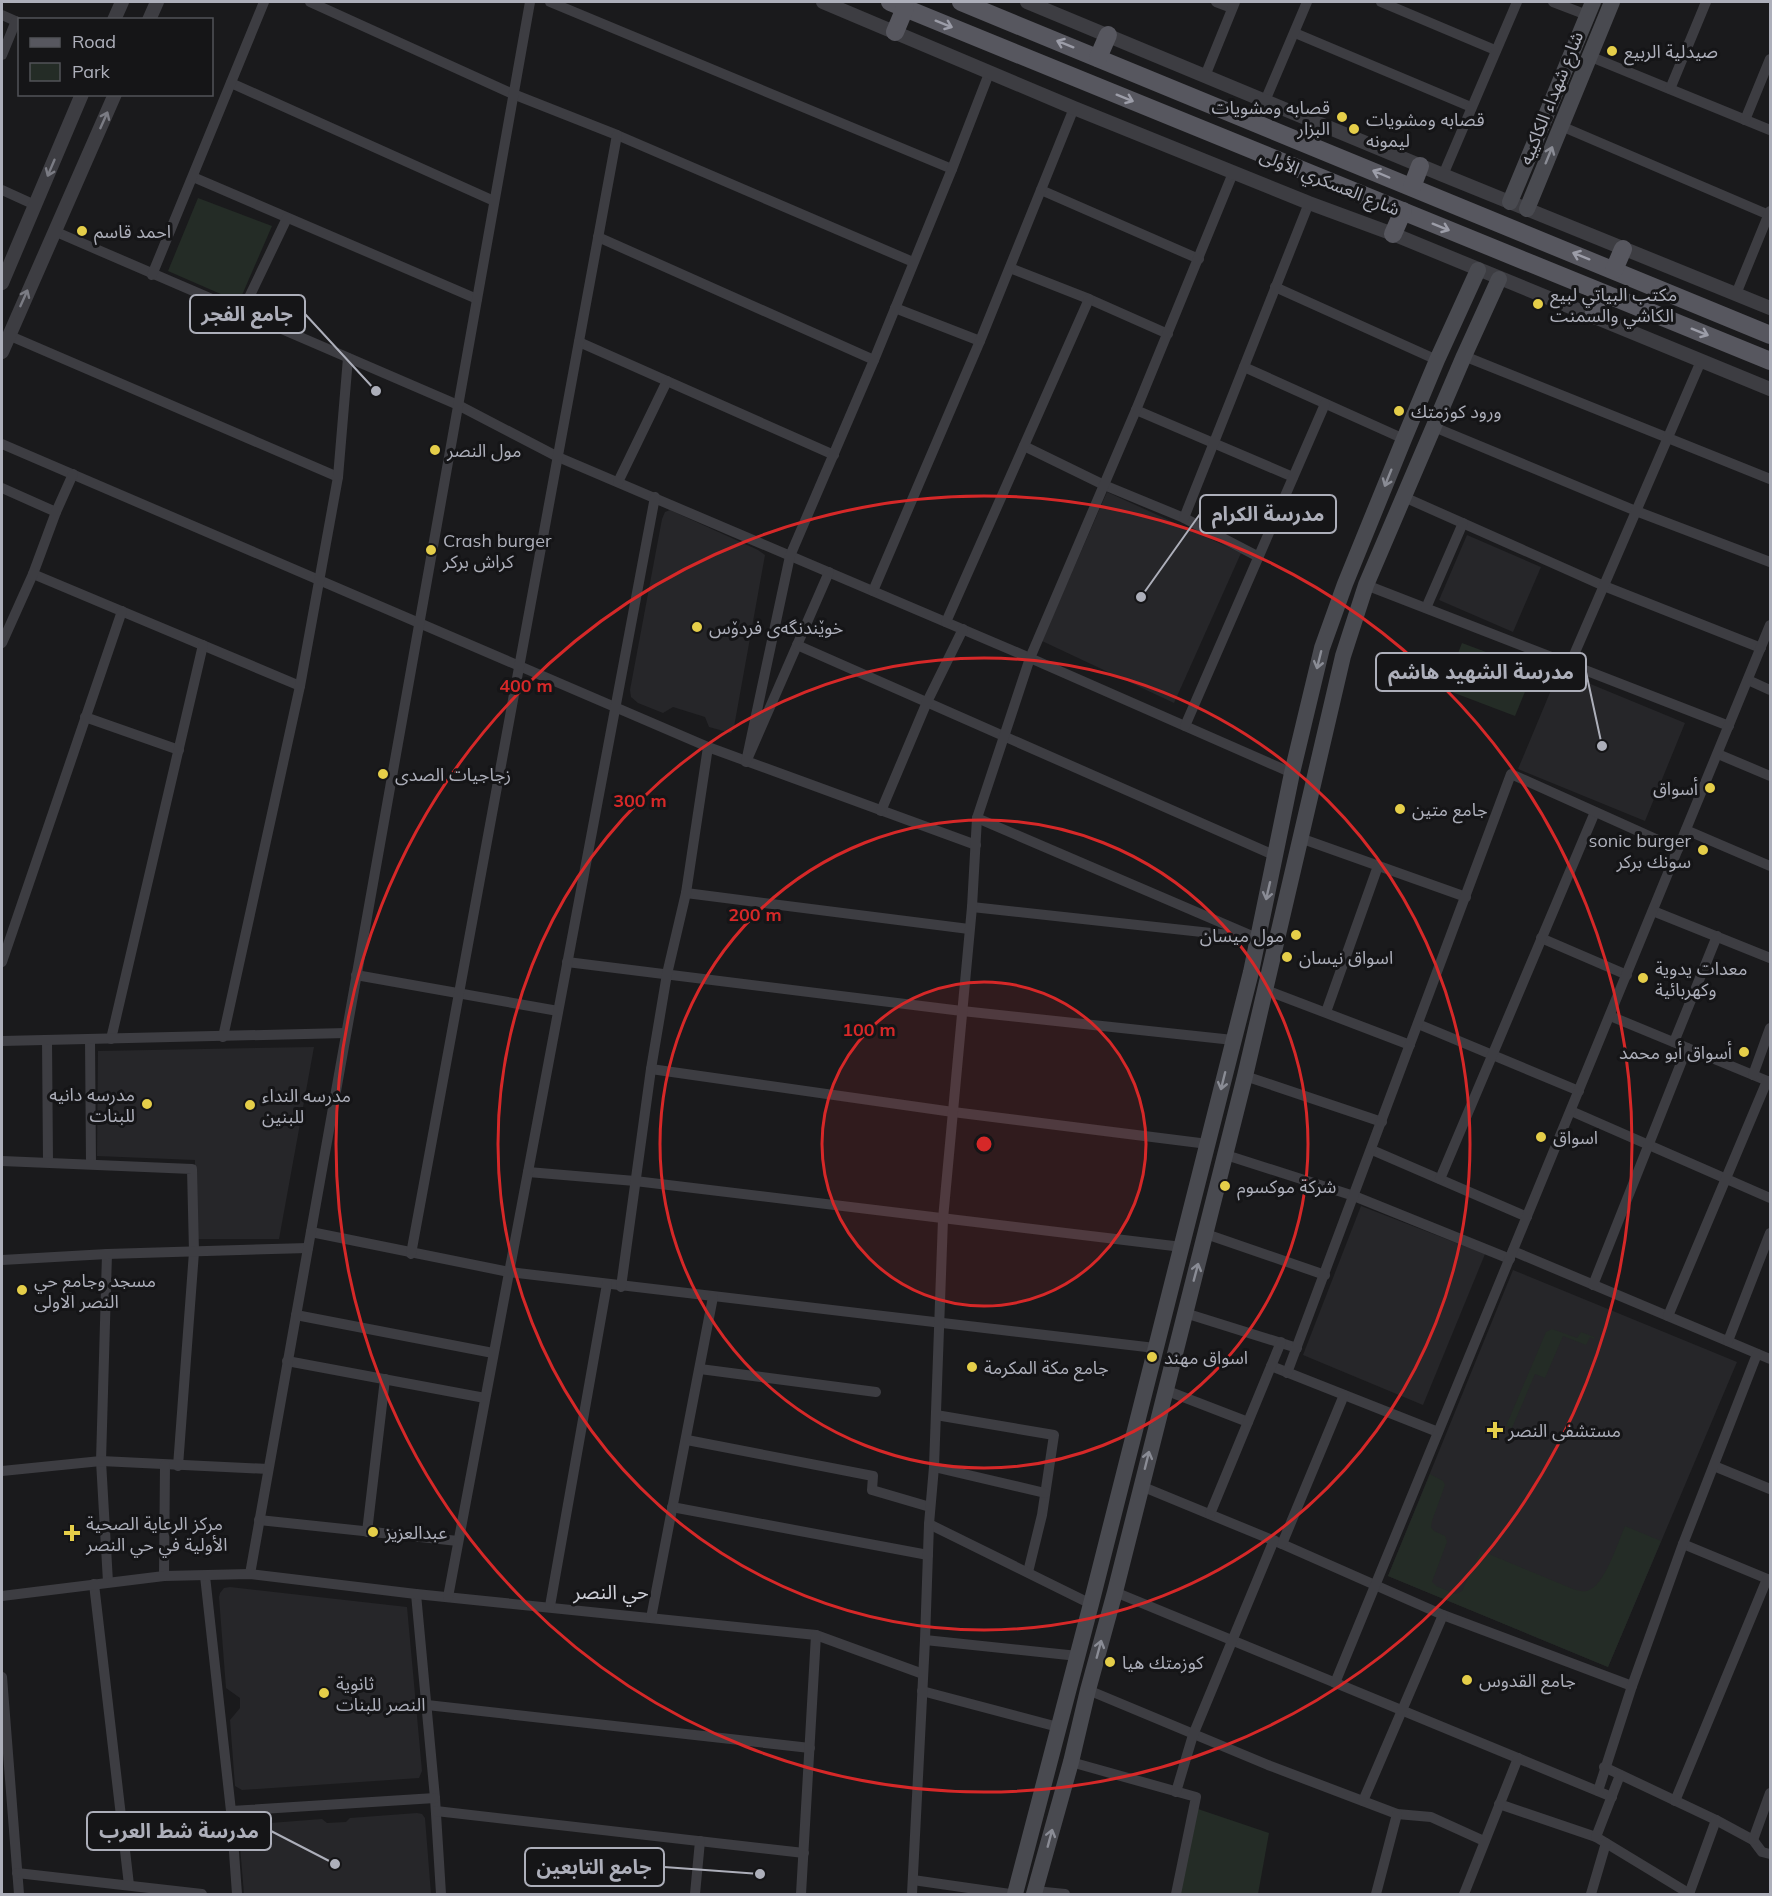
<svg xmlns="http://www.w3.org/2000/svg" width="1772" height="1896" viewBox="0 0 1772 1896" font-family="Mulish,'Noto Sans Arabic',sans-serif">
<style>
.built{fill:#262629}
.green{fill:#242c26}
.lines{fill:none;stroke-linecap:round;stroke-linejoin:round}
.minor{stroke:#3d3d42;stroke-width:10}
.tertiary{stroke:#3d3d42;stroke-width:14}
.secondary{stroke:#494a50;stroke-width:16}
.primary{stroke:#57575f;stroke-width:18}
.oneway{stroke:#9c9da8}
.oneway2{stroke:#7b7c84}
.oneway3{stroke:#8a8c95}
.ring{fill:none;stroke:#d62828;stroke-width:3}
.poi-dot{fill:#e5ce49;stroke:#151517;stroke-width:2}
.labels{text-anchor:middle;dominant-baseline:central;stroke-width:6;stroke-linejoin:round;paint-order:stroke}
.poi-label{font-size:18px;fill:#adafba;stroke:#151517;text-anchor:start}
.street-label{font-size:18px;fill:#adafba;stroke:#151517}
.neighbourhood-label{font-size:20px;fill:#cecfd7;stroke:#151517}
.centre{fill:#d62828;stroke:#151517;stroke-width:3}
.ring-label{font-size:18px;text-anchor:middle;font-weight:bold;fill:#d62828;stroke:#151517;stroke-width:6;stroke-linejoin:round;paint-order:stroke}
.leader{fill:none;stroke:#adafba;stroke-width:2}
.callout-dot{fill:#adafba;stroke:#151517;stroke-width:2}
.callout{fill:#151517;stroke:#adafba;stroke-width:2}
.callout-label{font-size:20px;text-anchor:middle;font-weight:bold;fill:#adafba}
</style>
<rect width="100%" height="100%" fill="#1a1a1c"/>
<g class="built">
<path d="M1107 492 1241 553 1174 703 1042 641Z"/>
<path d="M670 510 758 550 765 555 734 727 731 733 709 727 705 717 673 707 663 713 638 703 631 697 630 690 662 519 665 512Z"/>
<path d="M1467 535 1541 567 1513 632 1439 600Z"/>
<path d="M1559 671 1685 723 1645 821 1518 769Z"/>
<path d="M314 1047 279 1239H195V1160L97 1156 98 1051Z"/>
<path d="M1361 1206 1485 1254 1423 1405 1303 1355Z"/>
<path d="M1513 1270 1737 1362 1608 1667 1388 1576Z"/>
<path d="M230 1587 407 1607 422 1771 419 1778 242 1790 235 1786 230 1720 240 1708V1698L226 1688 219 1597 220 1593 224 1588Z"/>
<path d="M417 1813 422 1814 425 1818 431 1894H244L239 1834 240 1829 244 1825 322 1819 327 1823 346 1822 350 1818Z"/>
</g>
<g class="green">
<path d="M198 198 272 226 239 302 168 271Z"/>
<path d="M1462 643 1534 670 1515 716 1444 689Z"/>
<path d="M1552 1329 1577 1338 1581 1332 1594 1337V1339L1590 1337 1586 1345 1563 1336 1545 1378 1535 1374 1512 1428 1506 1426 1546 1332Z"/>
<path d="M1430 1474 1443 1481 1445 1485 1432 1521 1431 1527 1434 1531 1445 1536 1447 1542 1432 1582 1436 1586 1456 1594 1462 1591 1480 1552H1484L1573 1589C1579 1591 1585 1593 1591 1589 1606 1581 1618 1542 1625 1526L1661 1541 1608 1667 1388 1576Z"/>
<path d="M1198 1809 1269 1833 1258 1894H1180Z"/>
</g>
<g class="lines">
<g class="minor">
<path d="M310 2 513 94 617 135 913 262"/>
<path d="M550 2 952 169"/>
<path d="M1216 2 1232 8"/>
<path d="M1381 2 1495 50"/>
<path d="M1553 2 1587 15"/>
<path d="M2 15 20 23"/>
<path d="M1295 33 1471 107"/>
<path d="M2 55 16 21"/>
<path d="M1589 56 1770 130"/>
<path d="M1205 76 1235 2"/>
<path d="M231 83 494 201"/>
<path d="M1670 89 1706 2"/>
<path d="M1265 101 1307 2"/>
<path d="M1745 120 1770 59"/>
<path d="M1561 126 1769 215"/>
<path d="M1443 175 1517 2"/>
<path d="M193 177 477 299"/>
<path d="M2 190 35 205"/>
<path d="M1041 190 1199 259"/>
<path d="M54 231 458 405 558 457 1030 658 1292 773"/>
<path d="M598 237 874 360"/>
<path d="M1010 268 1089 299 1168 334"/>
<path d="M152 275 264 2"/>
<path d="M1275 287 1437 360"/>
<path d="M1736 294 1770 211"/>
<path d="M895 308 980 341"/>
<path d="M242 312 287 218"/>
<path d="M8 335 338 477"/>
<path d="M579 342 834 455"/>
<path d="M1464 356 1770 479"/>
<path d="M1244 367 1404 439"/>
<path d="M1136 410 1293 477"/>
<path d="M1434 427 1636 511 1770 562"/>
<path d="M2 444 708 747 976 845"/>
<path d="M1024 446 1104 485 1184 518 1259 557"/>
<path d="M618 482 667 381"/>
<path d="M2 488 56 512"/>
<path d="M1404 497 1604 586 1761 648"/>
<path d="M1184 518 1309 203"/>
<path d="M829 572 746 762 790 556 874 360 952 169 990 71"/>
<path d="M33 574 300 686"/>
<path d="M1366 585 1729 726"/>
<path d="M873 591 980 341 1074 108"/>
<path d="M1426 608 1463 523"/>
<path d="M946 622 1089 299"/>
<path d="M2 643 33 574 56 512 73 474"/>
<path d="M797 645 1276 856"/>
<path d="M1570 664 1701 361"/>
<path d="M1748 680 1770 690"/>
<path d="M85 717 179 750"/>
<path d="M1185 726 1325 404"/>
<path d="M1718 754 1770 776"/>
<path d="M881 811 927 702 963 629"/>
<path d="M1686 830 1770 866"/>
<path d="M1300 838 1466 897"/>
<path d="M686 893 969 929"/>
<path d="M972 907 1257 938 977 818"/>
<path d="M1653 911 1770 958"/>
<path d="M1541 938 1627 975"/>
<path d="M2 962 122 611"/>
<path d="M567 962 962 1011 1233 1040"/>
<path d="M356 975 558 1011"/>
<path d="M1266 990 1410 1045"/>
<path d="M1326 1012 1378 866"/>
<path d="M1610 1016 1770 1082"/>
<path d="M1418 1024 1579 1091"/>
<path d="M223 1037 300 686 338 477 348 358"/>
<path d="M90 1039 91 1164"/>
<path d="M111 1039 203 645"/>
<path d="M47 1040 48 1162"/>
<path d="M2 1041 346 1033"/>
<path d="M1674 1042 1717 936"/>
<path d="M651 1069 953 1112 1208 1144"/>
<path d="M1753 1075 1770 1028"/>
<path d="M1245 1076 1382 1122"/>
<path d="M1571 1111 1770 1198"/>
<path d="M1372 1150 1527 1217"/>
<path d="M1226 1155 1354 1196 1510 1259"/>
<path d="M2 1161 192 1169 194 1252 178 1466"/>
<path d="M528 1172 635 1181 1182 1247"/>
<path d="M1440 1179 1595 812"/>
<path d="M311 1232 509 1272 1155 1348"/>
<path d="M1206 1234 1325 1275"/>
<path d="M1513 1251 1770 1359"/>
<path d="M107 1254 101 1461 108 1582"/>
<path d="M411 1254 617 135"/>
<path d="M2 1260 107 1254 308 1248"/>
<path d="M1593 1285 1687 1048"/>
<path d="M621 1287 651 1069 667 974 686 893 708 747"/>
<path d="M1185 1313 1297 1348"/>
<path d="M296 1315 493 1353"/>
<path d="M1668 1316 1767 1081"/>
<path d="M1728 1341 1770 1233"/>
<path d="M287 1361 485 1398"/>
<path d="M1271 1366 1438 1432"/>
<path d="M700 1369 876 1392"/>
<path d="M1287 1373 1511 774 1678 849"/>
<path d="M1165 1390 1248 1422"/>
<path d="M936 1415 1054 1435 1042 1515 1028 1572"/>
<path d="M687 1440 873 1476 872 1490 930 1507"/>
<path d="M1714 1466 1770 1489"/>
<path d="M934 1467 1045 1493"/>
<path d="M2 1471 101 1461 268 1469"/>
<path d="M1141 1486 1282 1544 1443 1615 1632 1686"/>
<path d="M672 1507 928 1555"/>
<path d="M1210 1514 1281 1342"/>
<path d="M259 1520 458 1541"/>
<path d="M929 1524 1091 1604"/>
<path d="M367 1532 385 1379"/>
<path d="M1282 1544 1344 1395"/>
<path d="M1683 1544 1770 1580"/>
<path d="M250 1574 530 2"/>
<path d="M164 1576 165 1465"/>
<path d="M205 1576 231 1811 237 1894"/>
<path d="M94 1584 129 1885"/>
<path d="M1115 1592 1612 1797"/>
<path d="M416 1594 435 1798 441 1894"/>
<path d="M2 1596 164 1576 250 1574 416 1594 816 1635 923 1674"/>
<path d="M448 1597 655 497"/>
<path d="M550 1606 607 1284"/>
<path d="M651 1618 713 1297"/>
<path d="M925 1640 1078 1656"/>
<path d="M2 1677 19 1894"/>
<path d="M1335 1683 1770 625"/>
<path d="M1088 1690 1268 1765 1397 1814 1431 1817 1484 1841"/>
<path d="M922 1691 1058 1727"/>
<path d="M427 1705 810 1748"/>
<path d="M1071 1762 1196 1797 1176 1894"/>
<path d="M1604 1767 1716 1820 1753 1840 1762 1852 1770 1854"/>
<path d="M1598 1791 1632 1686 1683 1544 1757 1354"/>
<path d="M1176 1792 1193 1735 1274 1540"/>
<path d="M1363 1801 1443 1615"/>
<path d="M1675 1801 1767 1579"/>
<path d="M1499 1804 1596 1837 1690 1894"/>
<path d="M231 1811 435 1798"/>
<path d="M436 1811 804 1853"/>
<path d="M1596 1837 1620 1775"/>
<path d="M1753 1840 1770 1793"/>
<path d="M17 1873 202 1894"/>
<path d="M913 1880 1010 1894"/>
<path d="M1035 1891 1065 1894"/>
<path d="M695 1894 700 1841"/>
<path d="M801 1894 816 1635"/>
<path d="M912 1894 925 1640 929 1524 934 1467 943 1219 972 907 977 818 1030 658 1136 410 1233 173"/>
<path d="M1376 1894 1397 1814"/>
<path d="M1464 1894 1518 1758"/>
<path d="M1591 1894 1606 1843"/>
<path d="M1689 1894 1716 1820"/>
</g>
<g class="tertiary">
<path d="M823 2 1074 108 1309 203 1393 234 1770 389"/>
<path d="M1027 2 1443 175 1770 308"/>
<path d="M114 20 122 2"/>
<path d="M149 20 157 2"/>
<path d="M2 283 82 94"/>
<path d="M2 352 115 94"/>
</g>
<g class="secondary">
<path d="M1510 202 1593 2"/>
<path d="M1527 209 1612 2"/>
<path d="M1015 1894 1091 1604 1251 972 1292 773 1322 648 1345 584 1404 439 1437 360 1478 270"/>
<path d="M1034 1894 1071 1762 1088 1690 1115 1592 1245 1076 1343 656 1366 585 1464 356 1499 279"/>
</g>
<g class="primary">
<path d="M890 2 1770 361"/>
<path d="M961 2 1770 335"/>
<path d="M895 32 905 8"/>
<path d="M1098 58 1108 35"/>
<path d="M1412 187 1420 166"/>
<path d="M1393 234 1403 211"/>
<path d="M1614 270 1623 249"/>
<path d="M1593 316 1602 293"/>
</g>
</g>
<defs><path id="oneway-shaft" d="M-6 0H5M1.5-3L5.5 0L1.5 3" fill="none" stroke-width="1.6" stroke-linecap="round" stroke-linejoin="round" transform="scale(1.5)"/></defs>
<g class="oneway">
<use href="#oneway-shaft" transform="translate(944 24) rotate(22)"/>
<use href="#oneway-shaft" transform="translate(1065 44) rotate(-158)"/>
<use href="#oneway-shaft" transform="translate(1125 98) rotate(22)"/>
<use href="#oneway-shaft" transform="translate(1381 174) rotate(-157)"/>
<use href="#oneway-shaft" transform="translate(1441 227) rotate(22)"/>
<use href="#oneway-shaft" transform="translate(1581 256) rotate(-158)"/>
<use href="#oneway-shaft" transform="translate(1700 332) rotate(22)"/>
</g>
<g class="oneway2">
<use href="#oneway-shaft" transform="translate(104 120) rotate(-66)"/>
<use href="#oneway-shaft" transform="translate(51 168) rotate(113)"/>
<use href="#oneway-shaft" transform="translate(24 298) rotate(-66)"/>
</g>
<g class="oneway3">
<use href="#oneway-shaft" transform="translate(1549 155) rotate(-68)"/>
<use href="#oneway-shaft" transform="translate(1388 478) rotate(112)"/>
<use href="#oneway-shaft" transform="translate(1319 660) rotate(104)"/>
<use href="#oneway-shaft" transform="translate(1268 891) rotate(103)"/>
<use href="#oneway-shaft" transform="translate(1223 1081) rotate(104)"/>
<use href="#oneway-shaft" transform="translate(1196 1272) rotate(-75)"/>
<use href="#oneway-shaft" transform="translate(1147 1460) rotate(-76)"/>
<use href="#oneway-shaft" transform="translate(1099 1649) rotate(-75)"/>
<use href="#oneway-shaft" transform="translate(1050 1838) rotate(-75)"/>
</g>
<circle cx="984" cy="1144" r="162" fill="#d62828" fill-opacity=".12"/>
<g class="ring">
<circle cx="984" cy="1144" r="162"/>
<circle cx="984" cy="1144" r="324"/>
<circle cx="984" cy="1144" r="486"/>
<circle cx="984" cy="1144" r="648"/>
</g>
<g class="poi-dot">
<circle cx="1612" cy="51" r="6"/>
<circle cx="1342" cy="117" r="6"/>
<circle cx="1354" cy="129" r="6"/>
<circle cx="82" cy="231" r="6"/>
<circle cx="1538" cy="304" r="6"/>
<circle cx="1399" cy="411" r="6"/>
<circle cx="435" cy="450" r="6"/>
<circle cx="431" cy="550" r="6"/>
<circle cx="697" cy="627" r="6"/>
<circle cx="383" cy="774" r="6"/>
<circle cx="1710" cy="788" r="6"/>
<circle cx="1400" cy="809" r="6"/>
<circle cx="1703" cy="850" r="6"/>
<circle cx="1296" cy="935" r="6"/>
<circle cx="1287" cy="957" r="6"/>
<circle cx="1643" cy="978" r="6"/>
<circle cx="1744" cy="1052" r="6"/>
<circle cx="147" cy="1104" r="6"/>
<circle cx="250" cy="1105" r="6"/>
<circle cx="1541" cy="1137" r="6"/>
<circle cx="1225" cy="1186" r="6"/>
<circle cx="22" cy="1290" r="6"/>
<circle cx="1152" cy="1357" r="6"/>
<circle cx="972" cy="1367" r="6"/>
<path d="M1492 1421h6v6h6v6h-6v6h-6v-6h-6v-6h6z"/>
<circle cx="373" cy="1532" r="6"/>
<path d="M69 1524h6v6h6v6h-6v6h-6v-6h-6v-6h6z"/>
<circle cx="1110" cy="1662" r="6"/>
<circle cx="1467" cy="1680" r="6"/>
<circle cx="324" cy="1693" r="6"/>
</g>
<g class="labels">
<g class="poi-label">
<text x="1624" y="51">صيدلية الربيع</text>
<text x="1330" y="107" text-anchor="end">قصابه ومشويات<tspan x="1330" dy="21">البزار</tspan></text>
<text x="1366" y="119">قصابه ومشويات<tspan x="1366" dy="21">ليمونه</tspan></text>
<text x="94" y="231">احمد قاسم</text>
<text x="1550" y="294">مكتب البياتي لبيع<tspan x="1550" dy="21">الكاشي والسمنت</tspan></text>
<text x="1411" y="411">ورود كوزمتك</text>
<text x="447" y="450">مول النصر</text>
<text x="443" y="540">Crash burger<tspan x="443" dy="21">كراش بركر</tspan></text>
<text x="709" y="627">خوێندنگەی فردۆس</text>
<text x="395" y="774">زجاجيات الصدى</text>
<text x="1698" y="788" text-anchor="end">أسواق</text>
<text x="1412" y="809">جامع متين</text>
<text x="1691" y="840" text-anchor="end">sonic burger<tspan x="1691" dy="21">سونك بركر</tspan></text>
<text x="1284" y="935" text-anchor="end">مول ميسان</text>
<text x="1299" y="957">اسواق نيسان</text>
<text x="1655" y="968">معدات يدوية<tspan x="1655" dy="21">وكهربائية</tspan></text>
<text x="1732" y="1052" text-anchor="end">أسواق أبو محمد</text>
<text x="135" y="1094" text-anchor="end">مدرسه دانيه<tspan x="135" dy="21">للبنات</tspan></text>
<text x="262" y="1095">مدرسه النداء<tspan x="262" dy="21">للبنين</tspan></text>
<text x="1553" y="1137">اسواق</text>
<text x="1237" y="1186">شركة موكسوم</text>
<text x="34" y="1280">مسجد وجامع حي<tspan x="34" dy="21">النصر الاولى</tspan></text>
<text x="1164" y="1357">اسواق مهند</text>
<text x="984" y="1367">جامع مكة المكرمة</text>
<text x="1508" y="1430">مستشفى النصر</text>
<text x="86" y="1523">مركز الرعاية الصحية<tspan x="86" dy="21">الأولية في حي النصر</tspan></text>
<text x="385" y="1532">عبدالعزيز</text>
<text x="1122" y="1662">كوزمتك هيا</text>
<text x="1479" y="1680">جامع القدوس</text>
<text x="336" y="1683">ثانوية<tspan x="336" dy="21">النصر للبنات</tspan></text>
</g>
<g class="street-label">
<text transform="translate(1551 98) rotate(-68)">شارع شهداء الكاكييه</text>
<text transform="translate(1330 182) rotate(22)">شارع العسكري الأولى</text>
</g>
<g class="neighbourhood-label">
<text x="611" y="1591">حي النصر</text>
</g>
</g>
<circle cx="984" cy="1144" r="9" class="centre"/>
<g class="ring-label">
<text x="526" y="692">400 m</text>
<text x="640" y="807">300 m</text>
<text x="755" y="921">200 m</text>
<text x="869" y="1036">100 m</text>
</g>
<path class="leader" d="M376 391L305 314M1141 597L1200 514M1602 746L1586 672M335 1864L271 1831M760 1874L664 1867"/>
<g class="callout-dot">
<circle cx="376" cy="391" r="6"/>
<circle cx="1141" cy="597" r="6"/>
<circle cx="1602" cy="746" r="6"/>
<circle cx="335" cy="1864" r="6"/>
<circle cx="760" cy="1874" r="6"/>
</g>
<g class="callout">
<rect x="190" y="295" width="115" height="38" rx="6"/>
<rect x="1200" y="495" width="136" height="38" rx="6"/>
<rect x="1376" y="653" width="210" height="38" rx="6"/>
<rect x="87" y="1812" width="184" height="38" rx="6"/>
<rect x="525" y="1848" width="139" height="38" rx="6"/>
</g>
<g class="callout-label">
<text x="247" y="321">جامع الفجر</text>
<text x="1268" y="521">مدرسة الكرام</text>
<text x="1481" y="679">مدرسة الشهيد هاشم</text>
<text x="179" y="1838">مدرسة شط العرب</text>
<text x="594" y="1874">جامع التابعين</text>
</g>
<rect width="1772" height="1896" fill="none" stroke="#adafba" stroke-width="6"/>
<rect x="18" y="18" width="195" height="78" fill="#151517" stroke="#525358" stroke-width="1.5"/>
<rect x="30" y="38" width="30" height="9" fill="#57575f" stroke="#525358" stroke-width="1.5"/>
<text x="72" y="48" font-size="18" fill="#adafba">Road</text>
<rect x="30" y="63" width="30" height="18" fill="#242c26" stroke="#525358" stroke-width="1.5"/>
<text x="72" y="78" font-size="18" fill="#adafba">Park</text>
</svg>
